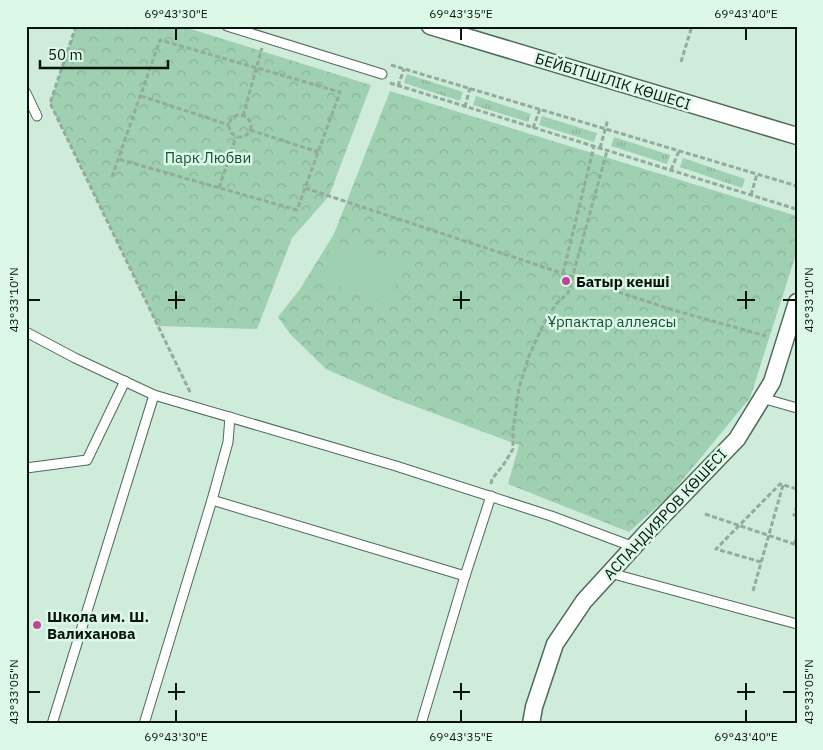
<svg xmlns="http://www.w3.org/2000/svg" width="823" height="750" viewBox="0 0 823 750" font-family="'IBM Plex Sans',sans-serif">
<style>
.grass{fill:url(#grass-tufts)}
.park{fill:url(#park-crowns)}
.pitch{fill:#9fd0b2}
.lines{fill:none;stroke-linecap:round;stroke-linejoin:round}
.lane-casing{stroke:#4e6959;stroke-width:11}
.street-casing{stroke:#4e6959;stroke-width:19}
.path{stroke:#93ab9c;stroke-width:3;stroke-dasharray:5 2.5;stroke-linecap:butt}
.lane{stroke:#fff;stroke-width:9}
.street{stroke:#fff;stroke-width:16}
.ticks{fill:none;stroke:#0a140e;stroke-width:2}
.poi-dot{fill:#bd459a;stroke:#dbf9e6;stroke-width:2}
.labels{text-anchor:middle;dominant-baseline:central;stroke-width:5;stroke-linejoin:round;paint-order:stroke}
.street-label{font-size:15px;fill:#0a140e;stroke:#dbf9e6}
.park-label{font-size:15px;fill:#165034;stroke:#dbf9e6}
.poi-label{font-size:15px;font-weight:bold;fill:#0a140e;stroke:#dbf9e6;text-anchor:start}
.neatline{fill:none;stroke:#0a140e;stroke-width:2}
.ticks-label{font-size:12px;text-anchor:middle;fill:#0a140e}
</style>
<defs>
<pattern id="grass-tufts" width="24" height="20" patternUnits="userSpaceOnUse" patternTransform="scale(1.25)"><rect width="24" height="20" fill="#9fd0b2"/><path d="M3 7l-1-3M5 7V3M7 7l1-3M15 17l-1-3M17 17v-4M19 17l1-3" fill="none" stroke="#88b298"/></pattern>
<pattern id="park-crowns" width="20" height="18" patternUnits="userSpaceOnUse" patternTransform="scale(1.25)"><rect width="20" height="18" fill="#9fd0b2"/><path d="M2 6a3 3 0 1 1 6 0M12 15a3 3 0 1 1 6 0" fill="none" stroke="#88b298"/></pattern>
</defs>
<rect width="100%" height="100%" fill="#ceecd9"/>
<g class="grass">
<path d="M407 74 463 92 460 101 404 83Z"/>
<path d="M476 96 531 114 528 122 473 105Z"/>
<path d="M542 116 597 133 594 142 539 125Z"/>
<path d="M614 137 670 155 667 164 611 146Z"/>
<path d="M683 158 745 179 742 188 680 167Z"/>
</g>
<g class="park">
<path d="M76 26H181L371 85 329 196 292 238 257 329 158 326 50 103Z"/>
<path d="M390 91 797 216V251L750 398 670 495 629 532 508 484 519 445 390 397 326 369 291 335 278 317 300 289 334 234Z"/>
</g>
<path class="pitch" d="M333 240 403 263 389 303 319 280Z"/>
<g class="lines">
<g class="lane-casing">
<g id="lane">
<path d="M227 26 382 74"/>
<path d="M26 93 37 116"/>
<path d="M26 332 75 358 154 395 396 466 551 516 634 547"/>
<path d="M762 398 797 408"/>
<path d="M26 468 87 460 125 381"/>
<path d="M212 500 228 442 230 417"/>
<path d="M610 573 797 624"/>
<path d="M465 576 491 496"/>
<path d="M52 724 154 395"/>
<path d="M144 724 212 500 465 576 421 724"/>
</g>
</g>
<g class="street-casing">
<g id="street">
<path d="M430 26 797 136"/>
<path d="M531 724 534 707 555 644 584 601 649 530 737 439 772 382 797 302"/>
</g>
</g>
<g class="path">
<path d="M76 26 50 103 191 394"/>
<path d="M681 62 692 26"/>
<path d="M391 65 797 186"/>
<path d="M390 83 796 209"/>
<path d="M398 86 404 69"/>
<path d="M141 96 229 125"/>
<path d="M465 107 470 88"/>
<circle cx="240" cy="126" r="11"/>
<path d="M243 116 262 48"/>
<path d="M533 128 540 109"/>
<path d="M250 130 318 152"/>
<path d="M600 148 608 119"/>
<path d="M671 170 679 151"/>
<path d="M112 177 118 159 160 40 340 92 297 210 118 159"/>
<path d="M219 188 236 137"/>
<path d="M305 188 673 310 766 336"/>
<path d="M751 195 757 174"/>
<path d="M563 273 594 146"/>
<path d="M491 484 492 479 504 464 513 449V429L519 388 529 356 544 323 556 304 568 293 607 151"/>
<path d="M797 506 794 515H797"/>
<path d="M705 514 797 545"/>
<path d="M794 544 797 537"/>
<path d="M761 562 716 549 780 484 797 489"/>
<path d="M753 591 783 485"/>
</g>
<use href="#lane" class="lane"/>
<use href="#street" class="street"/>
</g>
<path class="ticks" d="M176 28V40M461 28V40M746 28V40M176 291V309M461 291V309M746 291V309M28 300H40M168 300H185M453 300H470M737 300H755M783 300H796M176 683V700M461 683V700M746 683V700M28 692H40M168 692H185M453 692H470M737 692H755M783 692H796M176 710V722M461 710V722M746 710V722"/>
<g class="poi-dot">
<circle cx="566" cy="281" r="5"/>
<circle cx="37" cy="625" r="5"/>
</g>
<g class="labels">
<g class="street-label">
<text transform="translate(613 81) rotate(17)">БЕЙБІТШІЛІК КӨШЕСІ</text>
<text transform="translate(665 514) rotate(-47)">АСПАНДИЯРОВ КӨШЕСІ</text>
</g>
<g class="park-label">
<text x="208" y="157">Парк Любви</text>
<text x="612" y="321">Ұрпактар аллеясы</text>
</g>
<g class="poi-label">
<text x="576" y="281">Батыр кенші</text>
<text x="47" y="616">Школа им. Ш.<tspan x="47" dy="17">Валиханова</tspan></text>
</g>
</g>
<rect width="823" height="750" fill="none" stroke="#dbf9e6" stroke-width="55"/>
<path d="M40 60v8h128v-8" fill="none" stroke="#0a140e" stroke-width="2.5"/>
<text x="48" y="60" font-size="15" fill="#0a140e" stroke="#dbf9e6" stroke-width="4" paint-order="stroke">50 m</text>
<rect x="28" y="28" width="768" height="694" class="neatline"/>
<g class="ticks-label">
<text x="176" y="18">69°43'30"E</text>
<text x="461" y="18">69°43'35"E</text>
<text x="746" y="18">69°43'40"E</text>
<text transform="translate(14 300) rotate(-90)" y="4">43°33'10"N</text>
<text transform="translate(809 300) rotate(-90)" y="4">43°33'10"N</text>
<text transform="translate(14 692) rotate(-90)" y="4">43°33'05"N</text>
<text transform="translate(809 692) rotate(-90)" y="4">43°33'05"N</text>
<text x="176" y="741">69°43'30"E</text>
<text x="461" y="741">69°43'35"E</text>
<text x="746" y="741">69°43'40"E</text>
</g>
</svg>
